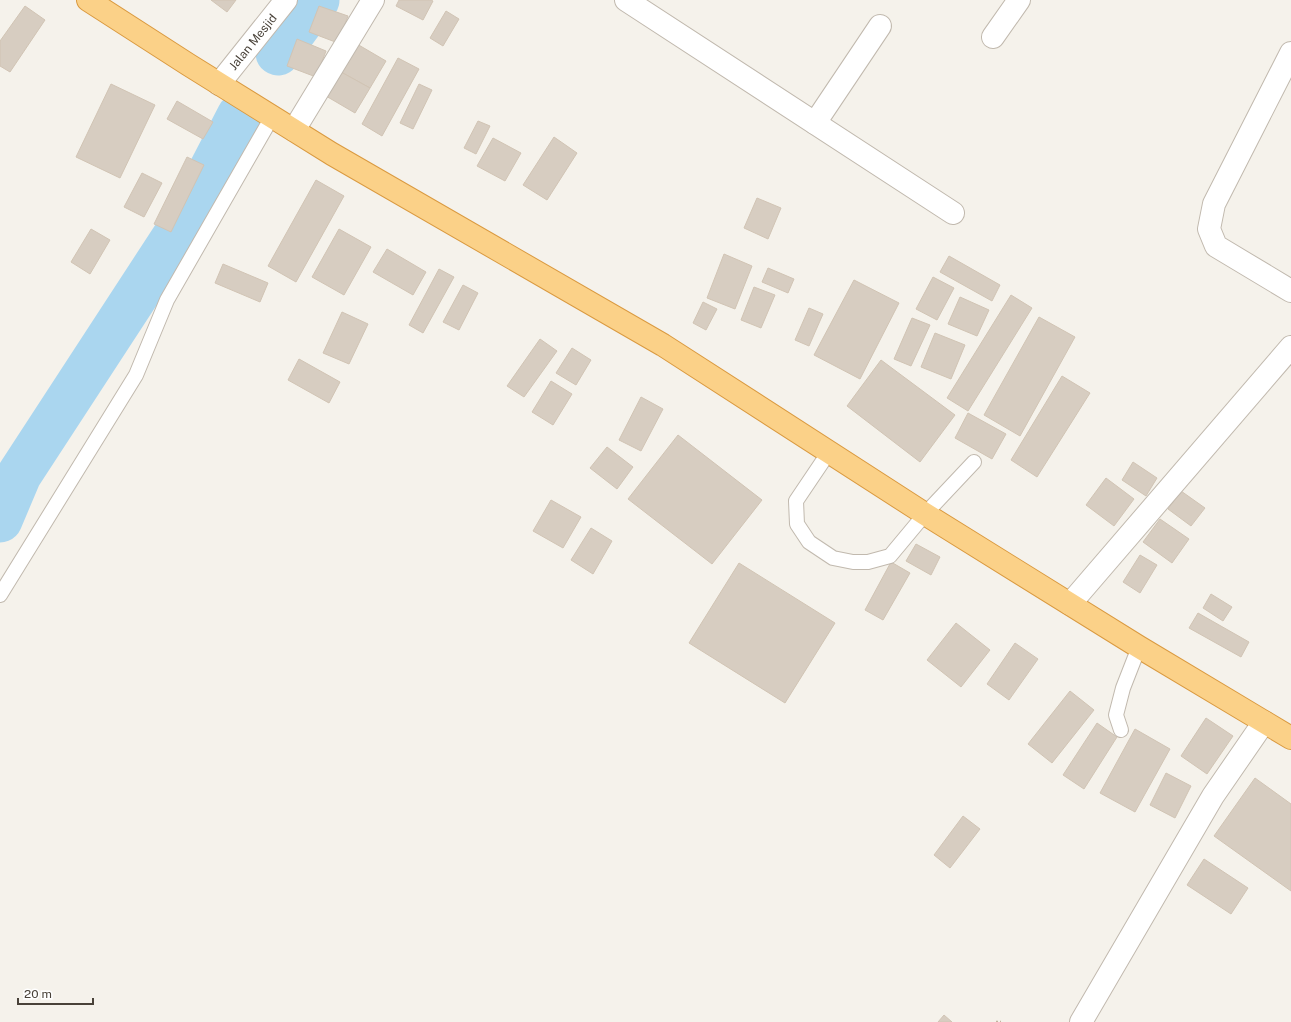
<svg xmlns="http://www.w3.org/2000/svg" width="1291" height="1022" viewBox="0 0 1291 1022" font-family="'Public Sans',sans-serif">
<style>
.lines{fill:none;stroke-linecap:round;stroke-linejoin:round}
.river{stroke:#aad6ef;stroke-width:45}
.building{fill:#d7cdc1;stroke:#d1c4b4}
.service-casing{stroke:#c1b9ae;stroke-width:16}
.minor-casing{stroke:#c1b9ae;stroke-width:24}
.trunk-casing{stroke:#da9a40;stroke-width:24}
.path{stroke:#c2b49f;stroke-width:2.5;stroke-dasharray:2 2;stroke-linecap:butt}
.service{stroke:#fff;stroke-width:14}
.minor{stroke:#fff;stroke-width:22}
.trunk{stroke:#fbd188;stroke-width:22}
.labels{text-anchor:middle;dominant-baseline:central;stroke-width:3.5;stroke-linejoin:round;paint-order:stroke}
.street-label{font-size:12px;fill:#494239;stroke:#fff}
</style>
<rect width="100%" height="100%" fill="#f5f2eb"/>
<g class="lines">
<g class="river">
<path d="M278 53 317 0"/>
<path d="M0 520 19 475 184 222 239 116"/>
</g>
</g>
<g class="building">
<path d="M211 0H236L227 12Z"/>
<path d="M399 0H431L433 1 423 20 396 6Z"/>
<path d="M25 6 45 20 10 72 0 66V41Z"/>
<path d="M319 6 348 16 338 43 309 32Z"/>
<path d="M446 11 459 19 443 46 430 38Z"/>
<path d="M297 39 326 51 316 77 287 66Z"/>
<path d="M357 44 386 61 370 88 341 72Z"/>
<path d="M398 58 419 69 382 136 362 124Z"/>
<path d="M341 72 370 88 355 113 326 96Z"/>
<path d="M111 84 155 105 120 178 76 157Z"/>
<path d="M419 84 432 90 413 129 400 123Z"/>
<path d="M177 101 213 122 203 139 167 119Z"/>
<path d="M478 121 490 126 476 154 464 148Z"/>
<path d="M554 137 577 153 547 200 523 185Z"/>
<path d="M493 138 521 153 505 181 477 166Z"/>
<path d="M187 157 204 165 171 232 154 224Z"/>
<path d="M142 173 162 183 144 217 124 207Z"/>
<path d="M316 180 344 196 296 282 268 266Z"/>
<path d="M757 198 781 208 768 239 744 228Z"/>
<path d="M91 229 110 240 90 274 71 262Z"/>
<path d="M339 229 371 247 344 295 312 277Z"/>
<path d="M387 249 426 272 413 295 373 272Z"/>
<path d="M724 254 752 266 735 309 707 298Z"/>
<path d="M949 256 1000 285 992 301 940 272Z"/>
<path d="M223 264 268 283 260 302 215 283Z"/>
<path d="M768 268 794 279 788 293 762 282Z"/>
<path d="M439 269 454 277 423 333 409 325Z"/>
<path d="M933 277 954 288 937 320 916 309Z"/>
<path d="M854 280 899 303 860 379 814 355Z"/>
<path d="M463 285 478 293 459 330 443 322Z"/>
<path d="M754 287 775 295 761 328 741 320Z"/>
<path d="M1011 295 1032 308 968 411 947 398Z"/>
<path d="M960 297 989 310 977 336 948 324Z"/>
<path d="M703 302 717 309 706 330 693 323Z"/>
<path d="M809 308 823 314 809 346 795 340Z"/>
<path d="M342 312 368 324 349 364 323 353Z"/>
<path d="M1039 317 1075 337 1020 436 984 415Z"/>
<path d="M912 318 930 325 911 366 894 359Z"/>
<path d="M935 333 965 345 951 379 921 367Z"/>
<path d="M540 339 557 351 524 397 507 386Z"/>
<path d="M572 348 591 360 576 385 556 373Z"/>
<path d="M299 359 340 382 329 403 288 380Z"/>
<path d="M881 360 955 415 920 462 847 406Z"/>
<path d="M1062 376 1090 393 1037 477 1011 460Z"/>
<path d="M551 381 572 394 553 425 532 412Z"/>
<path d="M641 397 663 409 641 451 619 440Z"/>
<path d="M968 413 1006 434 992 459 955 438Z"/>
<path d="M678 435 762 500 712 564 628 499Z"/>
<path d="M607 447 633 467 617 489 590 468Z"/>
<path d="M1133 462 1157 478 1146 496 1122 480Z"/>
<path d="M1106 478 1134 499 1114 526 1086 505Z"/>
<path d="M1181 491 1205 508 1191 526 1168 509Z"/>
<path d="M551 500 581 517 563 548 533 531Z"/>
<path d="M1160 519 1189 539 1172 563 1143 542Z"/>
<path d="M591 528 612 541 593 574 571 560Z"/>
<path d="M916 544 940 557 931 575 906 561Z"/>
<path d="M1140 555 1157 565 1140 593 1123 582Z"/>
<path d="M891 562 910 573 883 620 865 610Z"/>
<path d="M739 563 835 623 785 703 689 643Z"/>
<path d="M1211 594 1232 607 1223 621 1203 608Z"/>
<path d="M1198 613 1249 642 1241 657 1189 628Z"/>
<path d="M956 623 990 650 961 687 927 660Z"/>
<path d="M1015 643 1038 659 1009 700 987 684Z"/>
<path d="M1070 691 1094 710 1052 763 1028 744Z"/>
<path d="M1206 718 1233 736 1207 774 1181 756Z"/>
<path d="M1097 723 1117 737 1084 789 1063 775Z"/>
<path d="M1135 729 1170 749 1135 812 1100 793Z"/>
<path d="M1166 773 1191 786 1175 818 1150 805Z"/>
<path d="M1255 778 1291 804V891L1214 836Z"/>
<path d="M963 816 980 829 950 868 934 855Z"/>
<path d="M1204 859 1248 888 1231 914 1187 885Z"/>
<path d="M944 1015 952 1022H938Z"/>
</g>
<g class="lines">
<g class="service-casing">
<g id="service">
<path d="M829 452 796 501 797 524 809 542 833 558 853 562H868L890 556 925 514 974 462"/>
<path d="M0 595 136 375 167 300 272 117"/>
<path d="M1121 730 1116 715 1123 688 1139 647"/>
</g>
</g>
<g class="minor-casing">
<g id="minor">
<path d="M626 0 953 213"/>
<path d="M993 37 1019 0"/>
<path d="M1291 53 1214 204 1209 229 1216 246 1291 291"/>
<path d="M219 84 286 0"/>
<path d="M815 123 880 26"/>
<path d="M294 130 373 0"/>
<path d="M1070 604 1291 347"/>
<path d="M1081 1022 1213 796 1264 722"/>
</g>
</g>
<g class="trunk-casing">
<path id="trunk" d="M88 0 189 65 332 154 663 345 925 514 1139 647 1291 738"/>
</g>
<path class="path" d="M996 1022H1001"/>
<use href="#service" class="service"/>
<use href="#minor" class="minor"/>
<use href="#trunk" class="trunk"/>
</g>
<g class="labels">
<g class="street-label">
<text transform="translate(253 42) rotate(-51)">Jalan Mesjid</text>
</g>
</g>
<path d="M18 998v6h75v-6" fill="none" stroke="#494239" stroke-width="2"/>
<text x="24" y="998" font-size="12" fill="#494239" stroke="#ffffff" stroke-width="3" paint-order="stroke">20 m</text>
</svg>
